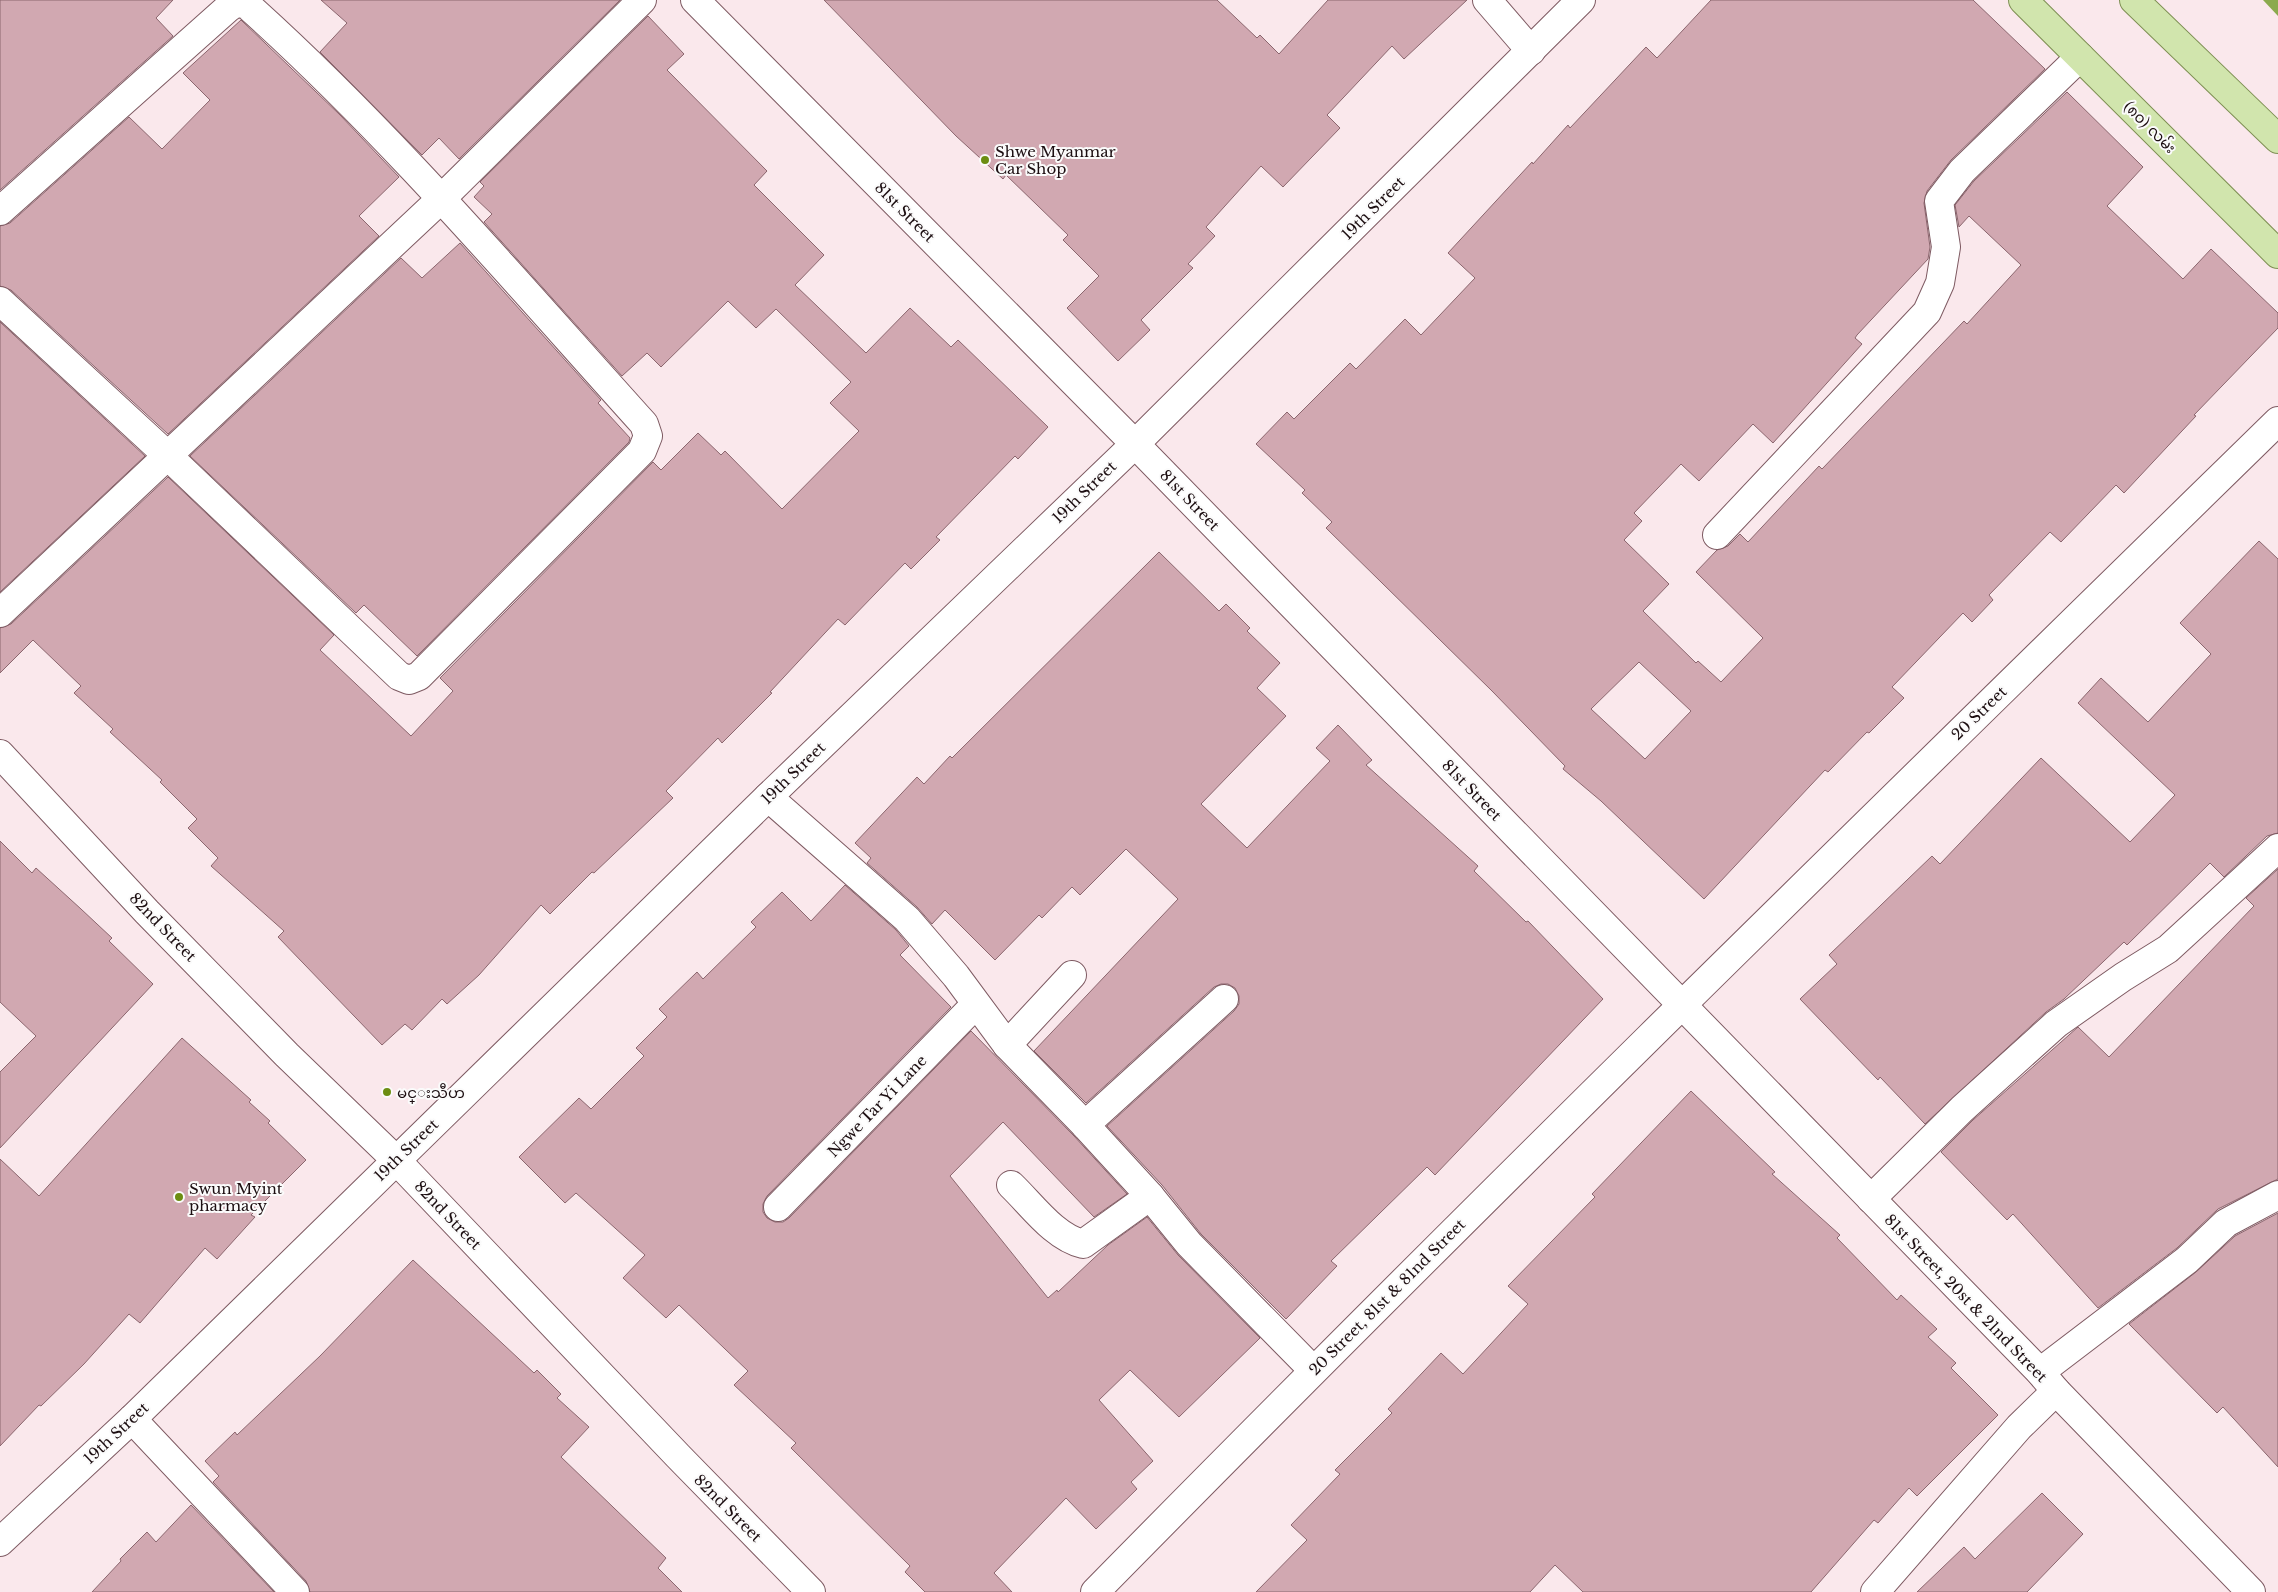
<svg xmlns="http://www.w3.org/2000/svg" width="2278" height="1592" viewBox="0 0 2278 1592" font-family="'Libre Baskerville','Noto Sans Myanmar',serif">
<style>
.water{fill:#8baa4d}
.building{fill:#d1a8b1;stroke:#8b666e;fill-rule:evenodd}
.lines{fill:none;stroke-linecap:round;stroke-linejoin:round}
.minor-casing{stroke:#7e5a62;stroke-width:30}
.major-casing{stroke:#7e8f53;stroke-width:30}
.minor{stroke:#fff;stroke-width:28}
.major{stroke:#d1e5ad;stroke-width:28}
.poi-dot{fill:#6c8d12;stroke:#fbfbfb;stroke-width:2}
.labels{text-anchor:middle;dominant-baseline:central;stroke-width:4;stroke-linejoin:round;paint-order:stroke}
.street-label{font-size:15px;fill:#1c0e11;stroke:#fbfbfb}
.poi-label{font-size:15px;fill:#1c0e11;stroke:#fbfbfb;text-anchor:start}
</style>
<rect width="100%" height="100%" fill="#fae8ec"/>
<path class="water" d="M2263 0H2278V16Z"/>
<g class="building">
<path d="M0 0H173L156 18 173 36 0 190Z"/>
<path d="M321 0H620L459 159 439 138 422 155 320 52 347 23Z"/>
<path d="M824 0H1217L1257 38 1260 35 1279 54 1328 0H1467L1404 59 1392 46 1327 115 1340 128 1283 187 1261 166 1206 227 1215 236 1188 264 1193 268 1141 320 1150 330 1118 361 1067 308 1099 276 1063 240 1068 235 1006 175 1003 179 956 136Z"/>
<path d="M1711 0H1973L2045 69 1951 160 1927 191 1924 203 1930 247 1928 259 1857 335 1855 338 1862 344 1773 443 1753 424 1699 481 1681 464 1634 513 1642 521 1624 540 1669 584 1643 611 1696 663 1698 661 1721 682 1763 638 1696 572 1717 550 1728 546 1740 534 1748 542 1819 466 1822 469 1964 321 1967 324 2021 265 1969 216 1959 227 1955 205 1974 181 2067 92 2143 167 2107 206 2183 279 2211 249 2278 313V328L2194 415 2196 416 2124 493 2116 485 2061 542 2050 532 1989 595 1993 600 1972 622 1963 613 1892 687 1904 698 1869 733 1867 732 1828 772 1825 770 1704 899 1601 801 1563 769 1565 766 1492 691 1326 528 1332 522 1302 493 1305 490 1256 444 1287 412 1294 419 1350 363 1356 369 1405 319 1421 335 1475 278 1448 253 1532 162 1533 164 1568 125 1570 128 1646 47 1657 58ZM1639 662 1691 711 1645 759 1591 709Z"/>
<path d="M648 16 684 54 667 70 767 171 754 185 824 255 795 285 866 353 910 308 951 347 958 340 1048 427 1018 459 1015 456 936 537 940 540 911 569 905 563 845 625 838 619 770 692 772 693 722 743 718 738 666 791 673 798 594 873 592 872 550 914 541 905 479 975 447 1004 442 999 412 1030 405 1024 382 1045 278 937 284 931 211 866 218 858 188 828 197 819 160 782 162 780 110 732 113 729 74 693 81 686 33 640 0 673V628L11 624 168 477 334 635 320 650 411 736 453 691 440 678 653 462 661 470 698 433 721 455 725 451 782 509 859 431 830 403 851 382 776 309 756 328 728 301 661 367 647 353 622 376 484 222 492 214 474 197 484 186 480 182Z"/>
<path d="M241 20 340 115 399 177 359 216 379 236 168 434 11 290 0 286V226L10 223 129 117 162 149 210 100 183 73Z"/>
<path d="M460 243 601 400 598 403 630 438 629 442 417 656 364 605 356 613 190 456 401 258 422 278Z"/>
<path d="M0 322 145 456 0 592Z"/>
<path d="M2259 541 2278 559V833L2267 836 2224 877 2210 863 2127 945 2124 942 2064 999 2046 1012 1925 1124 1880 1077 1878 1080 1800 999 1837 964 1829 955 1932 856 1940 864 2041 758 2130 842 2175 795 2078 703 2101 678 2148 722 2211 654 2180 623Z"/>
<path d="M1159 552 1219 611 1226 604 1250 628 1247 631 1280 663 1257 688 1286 716 1201 804 1247 848 1330 761 1316 748 1338 725 1372 760 1366 765 1478 866 1474 871 1526 922 1528 921 1603 999 1435 1175 1427 1167 1331 1261 1337 1266 1286 1319 1201 1234 1162 1185 1107 1126 1234 1011 1239 1004V996L1235 988 1228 984H1221L1214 987 1086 1103 1034 1051 1178 899 1126 849 1080 895 1072 887 1042 918 1039 915 995 960 945 910 932 924 917 907 867 863 871 858 855 843 917 777 924 784 950 756 952 758Z"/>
<path d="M0 841 32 873 36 868 81 909 112 938 109 941 153 984 0 1148V1072L36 1036 0 1002Z"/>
<path d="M2278 869V1179L2218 1209 2177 1248 2098 1308 2013 1214 2007 1220 1941 1152 1973 1120 2078 1027 2109 1057 2254 906 2246 898Z"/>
<path d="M845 885 896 930 909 946 900 955 951 1007 767 1196 763 1204V1212L767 1218 775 1222H783L789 1218 971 1031 1074 1136 1127 1194 1094 1217 1003 1122 950 1176 1048 1298 1057 1290 1058 1292 1108 1245 1147 1217 1178 1255 1260 1338 1179 1417 1130 1370 1099 1400 1153 1461 1131 1482 1137 1489 1096 1529 1066 1498 994 1573 1012 1592H925L905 1572 910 1566 791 1448 796 1443 734 1385 748 1371 679 1305 666 1318 623 1278 645 1255 576 1193 565 1203 519 1157 579 1098 591 1109 644 1056 636 1048 667 1017 659 1009 697 972 703 979 756 927 751 922 782 892 811 921Z"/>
<path d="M182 1038 251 1100 249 1102 270 1121 268 1123 306 1160 251 1215 255 1217 217 1259 205 1248 140 1323 129 1314 84 1364 41 1406 39 1405 0 1446V1159L39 1196Z"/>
<path d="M1691 1091 1775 1172 1772 1174 1840 1235 1837 1238 1897 1300 1901 1295 1937 1329 1928 1337 1956 1363 1951 1368 1998 1415 1917 1496 1909 1488 1878 1523 1874 1520 1811 1592H1583L1555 1565 1530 1592H1256L1307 1540 1291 1525 1340 1474 1335 1470 1392 1413 1388 1409 1441 1353 1463 1374 1528 1304 1508 1286 1595 1197 1592 1194Z"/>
<path d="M2278 1213V1467L2223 1407 2217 1413 2129 1324 2196 1272 2235 1236Z"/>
<path d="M413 1260 534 1373 537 1370 561 1394 557 1398 589 1427 561 1457 666 1558 658 1568 682 1592H310L306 1581 213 1482 219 1476 205 1461 235 1432 237 1435 320 1356Z"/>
<path d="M2042 1493 2083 1534 2027 1592H1917L1964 1547 1975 1559Z"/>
<path d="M191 1505 274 1592H92L121 1561 120 1559 147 1532 156 1542Z"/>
</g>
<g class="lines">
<g class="minor-casing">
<g id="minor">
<path d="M695 0 1135 444 2040 1372 2056 1391 2251 1592"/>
<path d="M1487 0 1531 51"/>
<path d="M0 211 228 8 235 3 246 4C390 133 515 281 644 424L648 436 642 451 419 676 409 680 399 676 167 455 0 301"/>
<path d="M1717 535 1927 312 1940 283 1946 247 1939 201 1962 171 2080 57"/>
<path d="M0 613 442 198 642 0"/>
<path d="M0 754 147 912 287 1055 396 1160 678 1456 811 1592"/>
<path d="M768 797 907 919 956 976 1007 1045 1085 1125 1150 1196 1189 1244 1313 1370"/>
<path d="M1007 1045 1072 975"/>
<path d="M1085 1125 1224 999"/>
<path d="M1011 1185C1032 1205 1054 1237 1083 1244L1150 1196"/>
<path d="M1871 1199 1962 1109 2056 1024 2123 977 2168 949 2278 848"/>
<path d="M778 1207 975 1005"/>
<path d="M2040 1372 2187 1260 2226 1223 2278 1195"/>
<path d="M132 1419 295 1592"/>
<path d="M0 1542 132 1419 768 797 1135 444 1581 0"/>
<path d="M1095 1592C1484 1196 1881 809 2278 421"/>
<path d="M1875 1592 2019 1427 2056 1391"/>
</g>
</g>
<g class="major-casing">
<g id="major">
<path d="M2023 0 2278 254"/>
<path d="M2134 0 2278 139"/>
</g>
</g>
<use href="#minor" class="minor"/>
<use href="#major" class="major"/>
</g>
<g class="poi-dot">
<circle cx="985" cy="160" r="5"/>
<circle cx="387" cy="1092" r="5"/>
<circle cx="179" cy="1197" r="5"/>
</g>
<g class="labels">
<g class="street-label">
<text transform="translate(2150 127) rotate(45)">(၈၀) လမ်း</text>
<text transform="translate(1373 208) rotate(-45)">19th Street</text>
<text transform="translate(905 212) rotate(45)">81st Street</text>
<text transform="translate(1084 492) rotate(-44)">19th Street</text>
<text transform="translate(1190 500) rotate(46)">81st Street</text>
<text transform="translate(1979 713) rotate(-44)">20 Street</text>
<text transform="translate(793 773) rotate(-44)">19th Street</text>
<text transform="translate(1472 790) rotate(46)">81st Street</text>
<text transform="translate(163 927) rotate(46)">82nd Street</text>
<text transform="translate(877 1106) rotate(-46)">Ngwe Tar Yi Lane</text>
<text transform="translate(406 1150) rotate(-44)">19th Street</text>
<text transform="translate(448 1215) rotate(46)">82nd Street</text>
<text transform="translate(1387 1297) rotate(-45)">20 Street, 81st &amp; 81nd Street</text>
<text transform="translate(1966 1298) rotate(46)">81st Street, 20st &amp; 21nd Street</text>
<text transform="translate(116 1433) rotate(-43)">19th Street</text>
<text transform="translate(728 1508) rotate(45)">82nd Street</text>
</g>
<g class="poi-label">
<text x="995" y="151">Shwe Myanmar<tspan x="995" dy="17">Car Shop</tspan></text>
<text x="397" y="1092">မင္းသီဟ</text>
<text x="189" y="1188">Swun Myint<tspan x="189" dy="17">pharmacy</tspan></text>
</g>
</g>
</svg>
